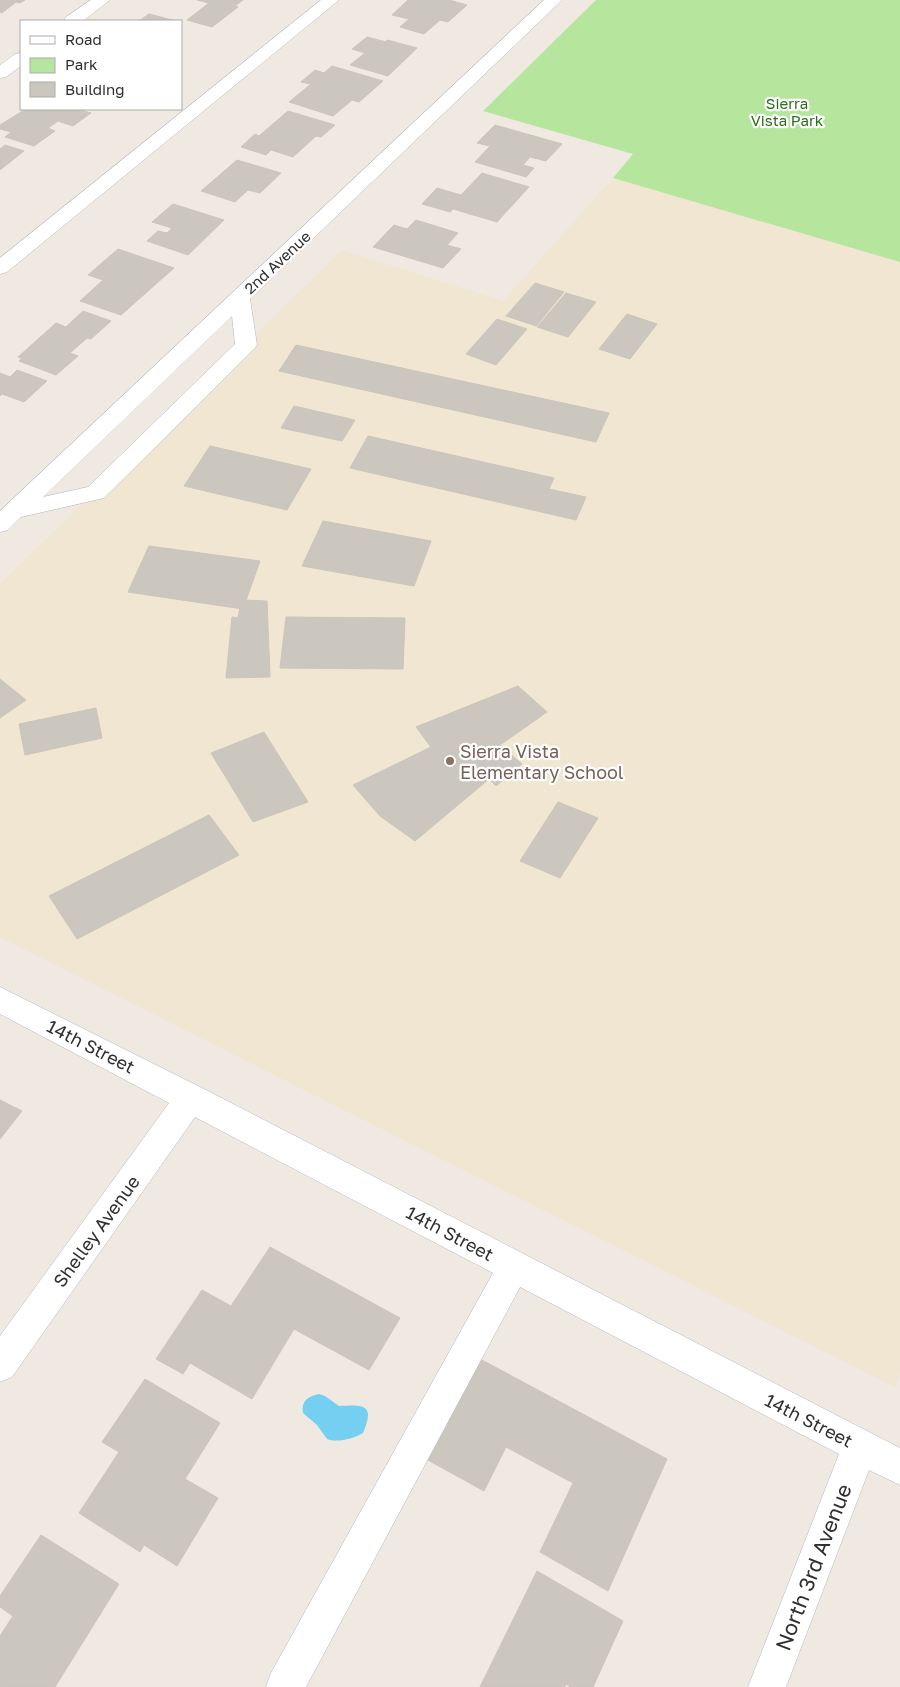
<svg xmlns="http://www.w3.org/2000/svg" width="900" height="1687" viewBox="0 0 900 1687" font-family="'Golos Text',sans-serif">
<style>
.education{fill:#f0e6d1}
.green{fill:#b6e59e}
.water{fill:#75cff0}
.building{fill:#cbc7bf;stroke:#cbc5ba}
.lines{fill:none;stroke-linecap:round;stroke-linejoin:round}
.minor-casing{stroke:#b4b7c1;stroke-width:1}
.minor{fill:#fff;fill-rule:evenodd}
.education-dot{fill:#8d6e63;stroke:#fff;stroke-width:2}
.labels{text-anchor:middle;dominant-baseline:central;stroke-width:4.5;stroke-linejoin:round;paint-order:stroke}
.far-park-label{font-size:15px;fill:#2c6e1b;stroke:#fff}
.far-street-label{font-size:15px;fill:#2e2e2e;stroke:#fff}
.education-label{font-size:18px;fill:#785e54;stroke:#fff;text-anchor:start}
.street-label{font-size:18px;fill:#2e2e2e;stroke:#fff}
.near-street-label{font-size:21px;fill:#2e2e2e;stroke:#fff}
</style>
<rect width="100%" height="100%" fill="#efe9e1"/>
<path class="education" d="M613 178 900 262V1373L895 1387 0 937V584L342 250 503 301Z"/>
<path class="green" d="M596 0H900V262L613 178 633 154 483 111Z"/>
<path class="water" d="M319 1394 325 1396 339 1406C362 1405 376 1403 363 1433 353 1439 337 1443 327 1439L317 1425 303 1413C301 1401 308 1396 319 1394Z"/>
<g class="building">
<path d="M0 0H25L20 3 16 2 2 13 0 12Z"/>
<path d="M197 0H243L235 6 238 7 212 27 187 20 209 3Z"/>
<path d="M408 0H449L467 5 448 22 440 20 424 34 400 27 409 19 392 15Z"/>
<path d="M149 14 176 21H139Z"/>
<path d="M367 37 386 42 387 40 417 48 388 76 350 65 365 53 352 49Z"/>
<path d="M332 66 383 81 359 102 352 100 333 116 289 102 311 84 301 82 315 70 324 73Z"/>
<path d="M26 109H77L91 113 73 126 58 121 48 128 55 131 34 146 5 137 11 132 0 129V125Z"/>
<path d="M288 111 335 125 321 137 316 136 293 157 271 150 266 155 241 147 255 134 259 136Z"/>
<path d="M495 125 562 144 546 161 530 157 523 165 534 168 526 177 475 162 490 146 477 143Z"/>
<path d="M5 145 24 151 0 170V149Z"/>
<path d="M237 160 281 173 260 193 248 190 235 202 201 191Z"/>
<path d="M482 173 529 187 497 222 453 209 450 212 422 204 437 188 461 195Z"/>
<path d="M173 204 224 220 188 255 147 241 158 231 167 233 172 228 152 222Z"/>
<path d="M416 220 458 233 447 245 461 249 443 268 373 247 394 225 407 229Z"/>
<path d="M118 249 174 268 121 315 80 301 103 280 88 275Z"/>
<path d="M535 283 564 292 536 326 506 316Z"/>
<path d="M566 293 596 302 568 337 537 327Z"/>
<path d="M83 311 111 321 91 339 87 338 70 353 78 356 56 375 19 361 22 358 18 357 56 323 66 327Z"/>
<path d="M627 314 657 324 630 359 599 349Z"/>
<path d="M497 319 527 329 496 365 466 354Z"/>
<path d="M296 345 609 413 596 442 279 371Z"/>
<path d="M17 370 47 381 24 402 2 394 0 396V373L10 377Z"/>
<path d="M294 406 355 420 342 441 281 428Z"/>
<path d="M368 436 554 478 549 489 586 497 576 520 350 468Z"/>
<path d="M210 446 311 469 287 510 184 486Z"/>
<path d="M323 521 431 541 414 586 302 566Z"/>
<path d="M149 546 260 561 243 609 128 592Z"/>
<path d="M245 600 267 601 270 677 226 678 232 617 238 618 240 608 243 609Z"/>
<path d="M286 617 405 618 403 669 280 668Z"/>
<path d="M0 679 26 700 0 718Z"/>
<path d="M518 686 547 712 500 745 522 764 496 786 489 779 415 841 380 816 353 785 431 747 416 727Z"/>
<path d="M96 708 102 738 25 755 19 724Z"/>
<path d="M264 732 308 802 253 822 211 753Z"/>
<path d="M558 802 598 818 560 878 520 861Z"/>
<path d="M209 815 239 855 77 939 49 896Z"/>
<path d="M0 1100 22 1111 0 1139Z"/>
<path d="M270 1247 400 1318 369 1370 294 1329 252 1399 190 1363 183 1374 156 1359 202 1290 231 1306Z"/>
<path d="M480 1359 667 1459 608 1591 540 1552 573 1483 506 1447 484 1491 426 1459Z"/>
<path d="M145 1379 220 1423 185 1479 218 1498 177 1566 144 1545 140 1552 79 1513 119 1452 102 1442Z"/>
<path d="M41 1535 119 1584 55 1687H0V1636L13 1616 0 1607V1596Z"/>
<path d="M537 1571 623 1621 593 1687H570L566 1684 565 1687H480Z"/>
</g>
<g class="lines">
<g class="minor-casing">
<g id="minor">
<path d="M91 0H110L83 21H64L66 17Z"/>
<path d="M321 0H339L7 272 0 274V258Z"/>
<path d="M544 0H562L250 299 257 345 253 350 104 498 21 517 8 530 0 532V511ZM232 316 235 344 88 487 43 497Z"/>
<path d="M21 53V66L6 77 0 78V65L15 54Z"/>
<path d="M0 987 202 1088 900 1448V1485L869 1470 786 1687H748L839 1454 520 1287 306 1687H266L271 1673 493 1273 195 1117 12 1377 0 1382V1336L169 1103 0 1014Z"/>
</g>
</g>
<use href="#minor" class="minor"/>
</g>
<circle class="education-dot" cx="450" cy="761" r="5"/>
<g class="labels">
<g class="far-park-label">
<text x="787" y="103">Sierra<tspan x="787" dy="17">Vista Park</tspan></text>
</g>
<g class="far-street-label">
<text transform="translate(277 262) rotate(-43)">2nd Avenue</text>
</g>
<g class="education-label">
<text x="460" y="751">Sierra Vista<tspan x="460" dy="21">Elementary School</tspan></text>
</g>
<g class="street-label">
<text transform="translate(91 1046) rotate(27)">14th Street</text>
<text transform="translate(96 1231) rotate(-54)">Shelley Avenue</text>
<text transform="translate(450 1233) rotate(28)">14th Street</text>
<text transform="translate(809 1420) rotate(27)">14th Street</text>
</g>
<g class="near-street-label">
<text transform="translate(813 1567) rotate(-69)">North 3rd Avenue</text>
</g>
</g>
<rect x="20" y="20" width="162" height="90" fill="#ffffff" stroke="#ababab"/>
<rect x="30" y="36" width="25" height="8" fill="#ffffff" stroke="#ababab"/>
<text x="65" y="45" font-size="15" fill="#2e2e2e">Road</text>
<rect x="30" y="58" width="25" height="15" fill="#b6e59e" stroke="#ababab"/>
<text x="65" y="70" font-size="15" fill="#2e2e2e">Park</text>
<rect x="30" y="82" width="25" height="15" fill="#cbc7bf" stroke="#ababab"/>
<text x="65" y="95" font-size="15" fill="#2e2e2e">Building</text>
</svg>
